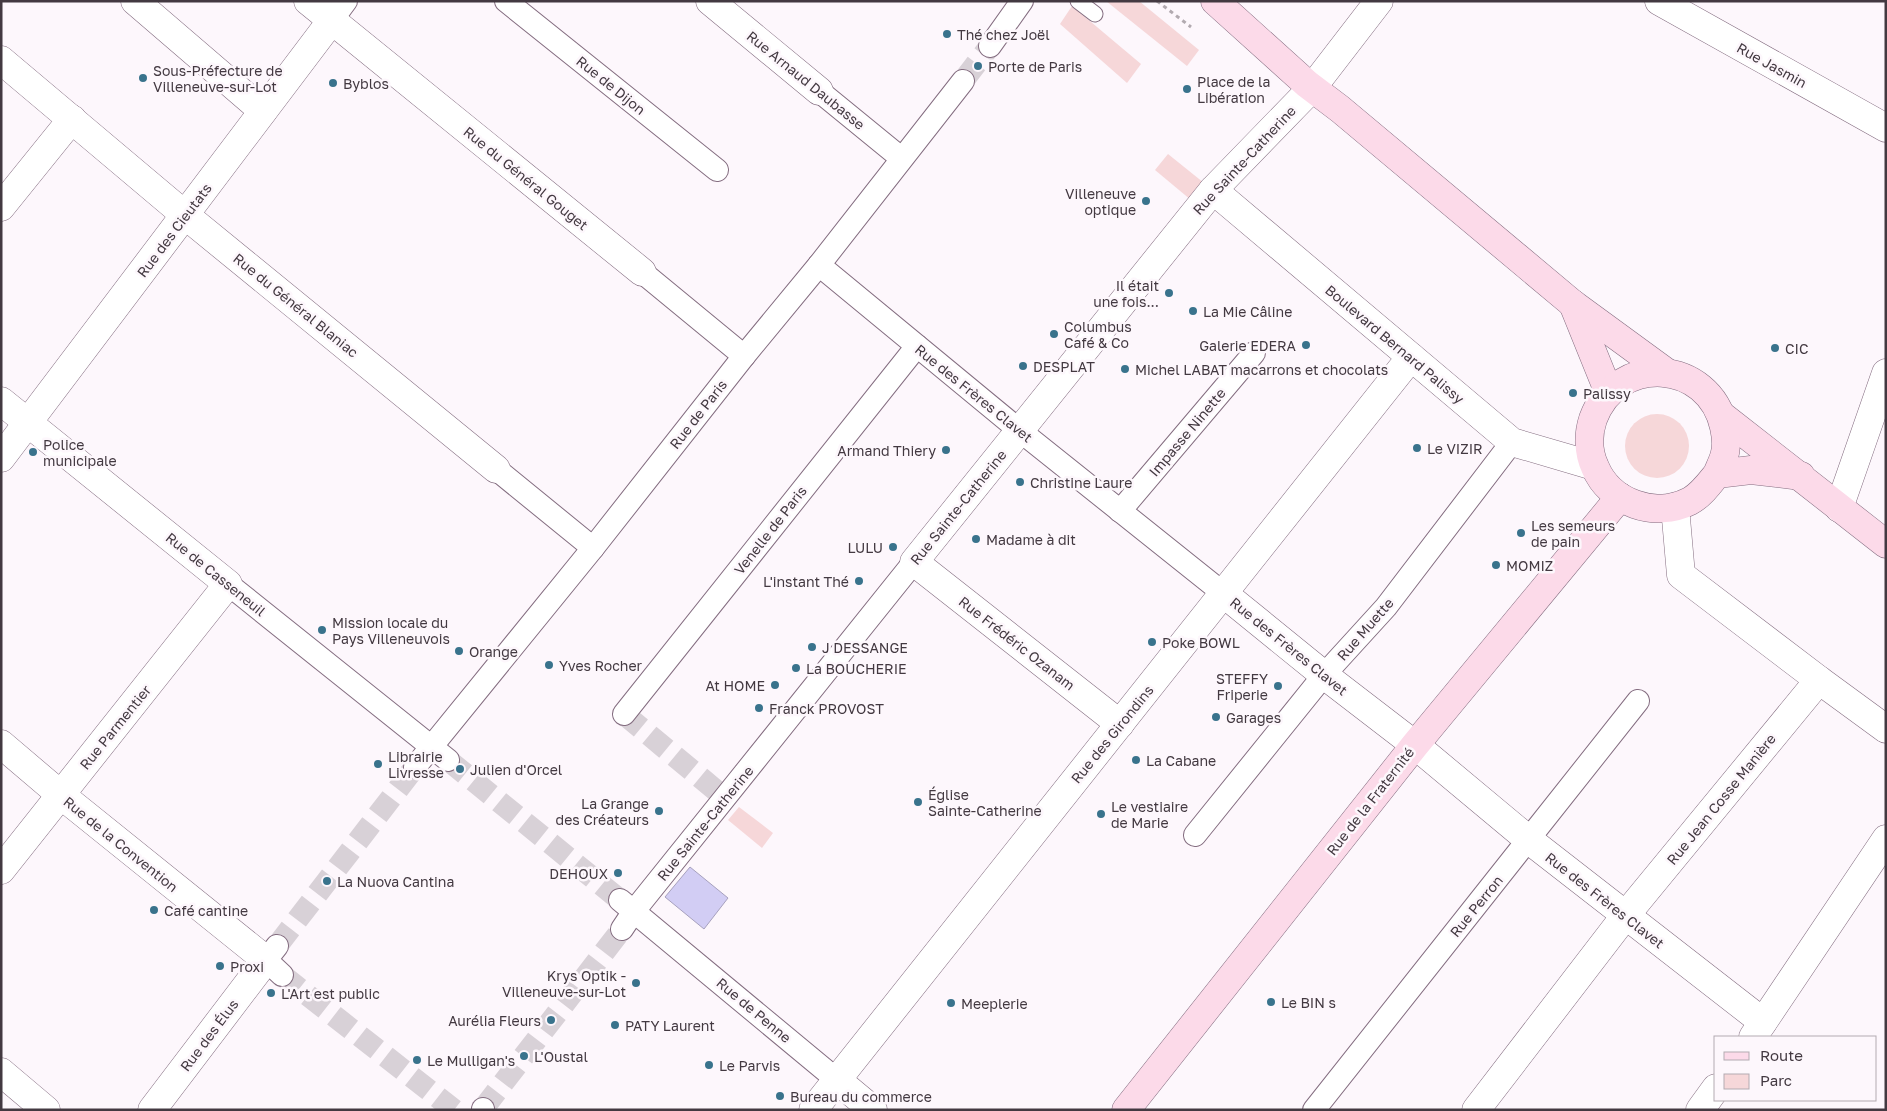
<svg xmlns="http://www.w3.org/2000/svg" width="1887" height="1111" viewBox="0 0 1887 1111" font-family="'Golos Text',sans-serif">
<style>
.green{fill:#f6d7d9}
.water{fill:#d2cdf4;stroke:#a7a1be}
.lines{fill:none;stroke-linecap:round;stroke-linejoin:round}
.pedestrian-tunnel{stroke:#d8d1d7;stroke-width:22;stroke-dasharray:22 11;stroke-linecap:butt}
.service-casing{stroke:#846d80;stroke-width:17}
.pedestrian-casing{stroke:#846d80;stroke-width:24}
.minor-casing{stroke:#846d80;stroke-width:29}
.secondary-casing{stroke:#846d80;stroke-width:29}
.path{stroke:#b2aab0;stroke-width:3;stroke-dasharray:4 4;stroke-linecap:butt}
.service{stroke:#fff;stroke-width:15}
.pedestrian{stroke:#fff;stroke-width:22}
.minor{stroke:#fff;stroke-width:28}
.secondary{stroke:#fcdae9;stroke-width:28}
.poi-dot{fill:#39738c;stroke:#fdf7fc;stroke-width:2}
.labels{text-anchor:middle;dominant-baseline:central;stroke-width:5;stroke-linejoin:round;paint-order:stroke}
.poi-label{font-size:14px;fill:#433941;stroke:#fdf7fc;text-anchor:start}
.street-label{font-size:14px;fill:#433941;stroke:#fdf7fc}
</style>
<rect width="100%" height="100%" fill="#fdf7fc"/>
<g class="green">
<path d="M1106 1H1139L1199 50 1187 66Z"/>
<path d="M1072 6 1141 64 1127 83 1060 24Z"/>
<path d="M1168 154 1204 183 1191 200 1155 170Z"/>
<circle cx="1657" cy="446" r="32"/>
<path d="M739 807 773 833 762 848 728 820Z"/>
</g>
<path class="water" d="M690 867 728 898 704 929 665 897Z"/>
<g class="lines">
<g class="pedestrian-tunnel">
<path d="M963 81 990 46"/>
<path d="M624 714 725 798"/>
<path d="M448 760 620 900"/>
<path d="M277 946 415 767"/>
<path d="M282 975 454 1110"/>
<path d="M483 1109 622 929"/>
</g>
<g class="service-casing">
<path id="service" d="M1078 1 1095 14"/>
</g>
<g class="pedestrian-casing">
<g id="pedestrian">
<path d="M506 1 717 170"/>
<path d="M332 20 346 1"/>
<path d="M990 46 1022 1"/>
<path d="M819 91 901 158"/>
<path d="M819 265 1019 430 1223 593"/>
<path d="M642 272 744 356"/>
<path d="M496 469 593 548"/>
<path d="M1120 511 1254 353"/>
<path d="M228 584 448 760"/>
<path d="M624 714 917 346"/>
<path d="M415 767 593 548 744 356 819 265 963 81"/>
<path d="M1195 835 1324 675 1386 607 1512 442"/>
<path d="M620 900 837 1080"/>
<path d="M622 929 634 911 914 562"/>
<path d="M277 946 266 960 282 975"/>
<path d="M483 1110V1109"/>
<path d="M1314 1110 1638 701"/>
</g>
</g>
<g class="minor-casing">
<g id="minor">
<path d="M135 1 263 111"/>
<path d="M308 1 642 272"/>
<path d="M710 1 819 91"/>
<path d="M1659 1 1886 128"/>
<path d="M1 60 185 215 496 469"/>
<path d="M1213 190 1512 442 1594 466"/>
<path d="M1 207 72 119"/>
<path d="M1 401 228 584 1 870"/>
<path d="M1 458 332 20"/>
<path d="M1839 508 1886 373"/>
<path d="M1223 593 1324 675 1415 745 1529 840 1763 1022"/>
<path d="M1819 680 1886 729"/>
<path d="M1120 724 914 562 1213 190 1312 88 1379 1"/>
<path d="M1 744 61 795 266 960 152 1110"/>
<path d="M1753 1037 1886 839"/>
<path d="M1 1072 46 1110"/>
<path d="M837 1080 873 1110"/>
<path d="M813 1110 1411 357"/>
<path d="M1476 1110 1625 916 1819 680 1681 575 1675 507"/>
<path d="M1700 1110 1716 1088"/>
</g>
</g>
<g class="secondary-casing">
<g id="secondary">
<path d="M1215 1 1307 84 1340 109 1573 304 1666 372"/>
<path d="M1573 304 1609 393"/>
<path d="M1721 415 1886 544"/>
<path d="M1717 474C1719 469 1722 463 1724 457 1727 448 1726 436 1724 427 1709 359 1617 353 1593 419 1588 434 1588 452 1595 467 1610 503 1655 519 1690 501 1701 495 1709 484 1717 474L1751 470 1801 476"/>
<path d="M1126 1110 1415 745 1620 497"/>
</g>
</g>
<path class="path" d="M1157 1 1191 27"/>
<use href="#service" class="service"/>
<use href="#pedestrian" class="pedestrian"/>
<use href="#minor" class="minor"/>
<use href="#secondary" class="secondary"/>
</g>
<g class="poi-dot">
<circle cx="947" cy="34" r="5"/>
<circle cx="978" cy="66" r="5"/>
<circle cx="143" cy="78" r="5"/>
<circle cx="333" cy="83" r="5"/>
<circle cx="1187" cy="89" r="5"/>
<circle cx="1146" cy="201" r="5"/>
<circle cx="1169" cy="293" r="5"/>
<circle cx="1193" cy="311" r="5"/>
<circle cx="1054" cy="334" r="5"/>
<circle cx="1306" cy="345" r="5"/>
<circle cx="1775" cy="348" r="5"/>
<circle cx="1023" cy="366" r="5"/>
<circle cx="1125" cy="369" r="5"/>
<circle cx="1573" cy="393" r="5"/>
<circle cx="1417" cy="448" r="5"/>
<circle cx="946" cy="450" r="5"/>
<circle cx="33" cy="452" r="5"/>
<circle cx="1020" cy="482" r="5"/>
<circle cx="1521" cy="533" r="5"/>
<circle cx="976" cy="539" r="5"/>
<circle cx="893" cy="547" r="5"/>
<circle cx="1496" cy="565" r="5"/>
<circle cx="859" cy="581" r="5"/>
<circle cx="322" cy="630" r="5"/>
<circle cx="1152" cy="642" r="5"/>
<circle cx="812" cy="647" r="5"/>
<circle cx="459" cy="651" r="5"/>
<circle cx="549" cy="665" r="5"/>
<circle cx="796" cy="668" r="5"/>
<circle cx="775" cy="685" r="5"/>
<circle cx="1278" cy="686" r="5"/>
<circle cx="759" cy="708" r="5"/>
<circle cx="1216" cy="717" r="5"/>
<circle cx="1136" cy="760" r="5"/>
<circle cx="378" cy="764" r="5"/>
<circle cx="460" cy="769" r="5"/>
<circle cx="918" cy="802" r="5"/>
<circle cx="659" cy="811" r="5"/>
<circle cx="1101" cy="814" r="5"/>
<circle cx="618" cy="873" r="5"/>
<circle cx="327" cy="881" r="5"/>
<circle cx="154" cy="910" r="5"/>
<circle cx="220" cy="966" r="5"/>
<circle cx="636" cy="983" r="5"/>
<circle cx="271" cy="993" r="5"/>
<circle cx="1271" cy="1002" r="5"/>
<circle cx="951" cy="1003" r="5"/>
<circle cx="551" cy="1020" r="5"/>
<circle cx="615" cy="1025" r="5"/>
<circle cx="524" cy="1056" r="5"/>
<circle cx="417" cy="1060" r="5"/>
<circle cx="709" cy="1065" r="5"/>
<circle cx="780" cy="1096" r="5"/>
</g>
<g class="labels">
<g class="poi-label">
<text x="957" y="34">Thé chez Joël</text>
<text x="988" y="66">Porte de Paris</text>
<text x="153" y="70">Sous-Préfecture de<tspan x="153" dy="16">Villeneuve-sur-Lot</tspan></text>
<text x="1197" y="81">Place de la<tspan x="1197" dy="16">Libération</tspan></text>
<text x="343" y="83">Byblos</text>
<text x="1136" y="193" text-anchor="end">Villeneuve<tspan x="1136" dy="16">optique</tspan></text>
<text x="1159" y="285" text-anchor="end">Il était<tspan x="1159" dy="16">une fois...</tspan></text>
<text x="1203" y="311">La Mie Câline</text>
<text x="1064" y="326">Columbus<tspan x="1064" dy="16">Café &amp; Co</tspan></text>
<text x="1296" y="345" text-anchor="end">Galerie EDERA</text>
<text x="1785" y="348">CIC</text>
<text x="1033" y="366">DESPLAT</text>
<text x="1135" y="369">Michel LABAT macarrons et chocolats</text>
<text x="1583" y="393">Palissy</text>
<text x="43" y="444">Police<tspan x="43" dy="16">municipale</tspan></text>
<text x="1427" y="448">Le VIZIR</text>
<text x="936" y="450" text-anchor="end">Armand Thiery</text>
<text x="1030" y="482">Christine Laure</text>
<text x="1531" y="525">Les semeurs<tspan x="1531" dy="16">de pain</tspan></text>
<text x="986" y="539">Madame à dit</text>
<text x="883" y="547" text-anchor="end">LULU</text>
<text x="1506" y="565">MOMIZ</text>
<text x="849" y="581" text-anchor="end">L'instant Thé</text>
<text x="332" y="622">Mission locale du<tspan x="332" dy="16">Pays Villeneuvois</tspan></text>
<text x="1162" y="642">Poke BOWL</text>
<text x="822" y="647">J DESSANGE</text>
<text x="469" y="651">Orange</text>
<text x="559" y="665">Yves Rocher</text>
<text x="806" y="668">La BOUCHERIE</text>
<text x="1268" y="678" text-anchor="end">STEFFY<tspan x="1268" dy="16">Friperie</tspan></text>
<text x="765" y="685" text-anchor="end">At HOME</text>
<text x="769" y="708">Franck PROVOST</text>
<text x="1226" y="717">Garages</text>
<text x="388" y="756">Librairie<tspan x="388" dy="16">Livresse</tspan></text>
<text x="1146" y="760">La Cabane</text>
<text x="470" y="769">Julien d'Orcel</text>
<text x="928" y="794">Église<tspan x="928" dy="16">Sainte-Catherine</tspan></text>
<text x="649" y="803" text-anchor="end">La Grange<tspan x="649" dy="16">des Créateurs</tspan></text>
<text x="1111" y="806">Le vestiaire<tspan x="1111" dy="16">de Marie</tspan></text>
<text x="608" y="873" text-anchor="end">DEHOUX</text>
<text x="337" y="881">La Nuova Cantina</text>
<text x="164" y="910">Café cantine</text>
<text x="230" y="966">Proxi</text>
<text x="626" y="975" text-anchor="end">Krys Optik -<tspan x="626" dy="16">Villeneuve-sur-Lot</tspan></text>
<text x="281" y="993">L'Art est public</text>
<text x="1281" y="1002">Le BIN s</text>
<text x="961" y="1003">Meeplerie</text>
<text x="541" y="1020" text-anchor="end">Aurélia Fleurs</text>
<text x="625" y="1025">PATY Laurent</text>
<text x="534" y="1056">L'Oustal</text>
<text x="427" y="1060">Le Mulligan's</text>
<text x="719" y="1065">Le Parvis</text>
<text x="790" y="1096">Bureau du commerce</text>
</g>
<g class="street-label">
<text transform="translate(1772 65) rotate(29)">Rue Jasmin</text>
<text transform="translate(806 80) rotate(39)">Rue Arnaud Daubasse</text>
<text transform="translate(611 85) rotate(39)">Rue de Dijon</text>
<text transform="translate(1244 160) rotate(-47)">Rue Sainte-Catherine</text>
<text transform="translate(526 178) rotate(39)">Rue du Général Gouget</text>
<text transform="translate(174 230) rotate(-53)">Rue des Cieutats</text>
<text transform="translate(296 305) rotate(39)">Rue du Général Blaniac</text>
<text transform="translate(1395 344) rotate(40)">Boulevard Bernard Palissy</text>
<text transform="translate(974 393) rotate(39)">Rue des Frères Clavet</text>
<text transform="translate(698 414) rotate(-52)">Rue de Paris</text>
<text transform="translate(1187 432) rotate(-50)">Impasse Ninette</text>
<text transform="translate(958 507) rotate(-51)">Rue Sainte-Catherine</text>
<text transform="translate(770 530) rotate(-52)">Venelle de Paris</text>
<text transform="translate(216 574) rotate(39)">Rue de Casseneuil</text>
<text transform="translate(1365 629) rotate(-49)">Rue Muette</text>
<text transform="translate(1017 643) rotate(38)">Rue Frédéric Ozanam</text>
<text transform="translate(1289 646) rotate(39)">Rue des Frères Clavet</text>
<text transform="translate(115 727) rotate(-51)">Rue Parmentier</text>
<text transform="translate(1112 734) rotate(-51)">Rue des Girondins</text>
<text transform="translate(1721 799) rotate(-51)">Rue Jean Cosse Manière</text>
<text transform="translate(1370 801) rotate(-52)">Rue de la Fraternité</text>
<text transform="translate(705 823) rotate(-51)">Rue Sainte-Catherine</text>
<text transform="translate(121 844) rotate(39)">Rue de la Convention</text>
<text transform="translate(1605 900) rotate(38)">Rue des Frères Clavet</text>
<text transform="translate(1476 906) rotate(-51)">Rue Perron</text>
<text transform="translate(754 1010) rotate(40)">Rue de Penne</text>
<text transform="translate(209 1035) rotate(-53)">Rue des Élus</text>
</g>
</g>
<rect width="1887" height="1111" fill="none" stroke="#433941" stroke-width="5"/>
<rect x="1714" y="1036" width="162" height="65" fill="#fdf7fc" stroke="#b3abb1"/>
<rect x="1724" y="1052" width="25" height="8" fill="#fcdae9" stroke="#b3abb1"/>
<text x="1760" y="1061" font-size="15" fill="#433941">Route</text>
<rect x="1724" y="1074" width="25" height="15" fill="#f6d7d9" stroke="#b3abb1"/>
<text x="1760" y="1086" font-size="15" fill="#433941">Parc</text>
</svg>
